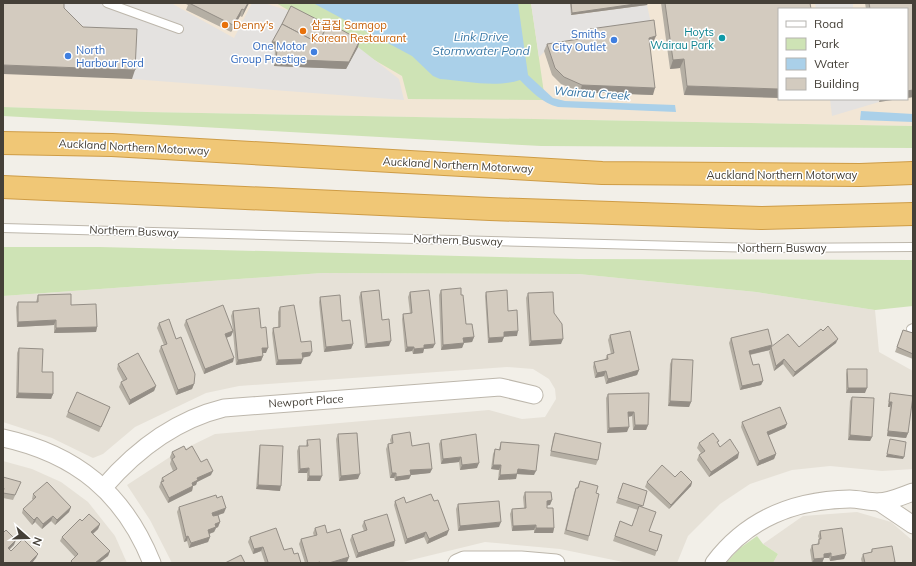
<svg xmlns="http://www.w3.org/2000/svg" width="916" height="566" viewBox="0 0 916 566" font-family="Mulish,'Noto Sans KR',sans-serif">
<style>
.residential{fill:#e6e1d7}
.commercial{fill:#f2e6d5;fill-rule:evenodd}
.green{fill:#cee3b5}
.parking{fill:#e4e2e0}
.water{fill:#aad0e9}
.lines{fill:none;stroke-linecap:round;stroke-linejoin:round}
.lane-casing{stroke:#bdb7ac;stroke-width:10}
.street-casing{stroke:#bdb7ac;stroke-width:19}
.highway-casing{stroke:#ce9c46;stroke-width:24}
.lane{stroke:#fff;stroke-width:8}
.street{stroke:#fff;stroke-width:17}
.highway{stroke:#f0c776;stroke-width:22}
.wall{fill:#b5afa4}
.shaded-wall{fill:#948e86}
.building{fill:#d3cbbf;stroke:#948e86}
.food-dot{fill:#e8710a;stroke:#fff;stroke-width:1.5}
.culture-dot{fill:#0f9aa8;stroke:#fff;stroke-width:1.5}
.shop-dot{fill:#3f7fe0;stroke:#fff;stroke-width:1.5}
.labels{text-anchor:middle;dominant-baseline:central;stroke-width:3;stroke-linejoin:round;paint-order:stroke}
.food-label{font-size:11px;fill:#c56008;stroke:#fff;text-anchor:start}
.culture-label{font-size:11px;fill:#0d838f;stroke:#fff;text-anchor:end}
.shop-label{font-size:11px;fill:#366cbe;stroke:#fff;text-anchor:end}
.street-label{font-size:11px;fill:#454038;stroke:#fff}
.water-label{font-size:12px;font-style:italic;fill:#3b79a7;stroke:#fff}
</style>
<rect width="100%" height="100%" fill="#f2efe8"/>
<g class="residential">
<path d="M322 273 579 274 756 292 875 310 879 352 913 371V469L882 471 830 466 792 470 750 484 720 504 688 536 677 563H628L560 549 485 542 399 563H172L150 520 127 485 176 453 215 434 489 410 522 419 545 417 556 399 555 389 549 379 533 369 507 367 239 386 206 393 135 427 103 454 93 458 52 438 3 422V296Z"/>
<path d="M3 461 32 469 61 482 88 502 115 536 127 563H3Z"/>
<path d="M857 512 891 522 913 541V563H773L778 554 763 544 803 516Z"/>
</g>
<path class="commercial" d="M3 3H913V126L147 112 3 107ZM779 9H907V99H779Z"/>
<g class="green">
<path d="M276 3H531L545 100 408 99 402 76Z"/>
<path d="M3 107 147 112 913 126V148L541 146 3 116Z"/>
<path d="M3 247H100L579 259 913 260V306L875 310 756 292 579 274 322 273 3 296Z"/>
<path d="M757 536 763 544 778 554 773 563H726L740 548Z"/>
</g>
<g class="parking">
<path d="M59 3H171L234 38 252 3H264L290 11 270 49 358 47 399 79 404 100 132 79 110 37 61 17Z"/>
<path d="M531 3H570L572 15 647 5 652 28 545 51 539 57Z"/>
<path d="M815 3H853V9H816Z"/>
<path d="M830 99H878L879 102 832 116Z"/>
</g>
<g class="water">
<path d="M313 3H518L528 75 553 98 565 101 675 105 676 112 558 107C542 103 532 92 520 80 496 88 465 81 440 79L433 76 412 56Z"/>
<path d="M861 111 913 114V122L860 120Z"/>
</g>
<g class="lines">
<g class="lane-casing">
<g id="lane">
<path d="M107 3 179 29"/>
<path d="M3 228 758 248 913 247"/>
<path d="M911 329 913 328"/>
</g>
</g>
<g class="street-casing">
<g id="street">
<path d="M3 438C76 454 124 493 152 563"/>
<path d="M104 487C136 450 175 420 224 408L500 387 534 395"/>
<path d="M879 502 913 525"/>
<path d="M457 563 464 560H521L556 563"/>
<path d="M714 563C748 518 794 500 850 499 859 499 868 502 878 502 889 502 902 496 913 492"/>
</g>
</g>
<g class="highway-casing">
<g id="highway">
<path d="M3 143 112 145 602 173 860 175 913 173"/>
<path d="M3 187 490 209 761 218 913 214"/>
</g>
</g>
<use href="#lane" class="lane"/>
<use href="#street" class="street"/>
<use href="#highway" class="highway"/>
</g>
<g class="wall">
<path d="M184 3H249L242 17 240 16 231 32 186 10 188 5Z"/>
<path d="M570 3H648L647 5 571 15Z"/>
<path d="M661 3H810L684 95 680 68 670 69Z"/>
<path d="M865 3H913V97L907 98V9H866Z"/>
<path d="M291 6 358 47 346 69 274 66 275 49H269Z"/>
<path d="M653 43 650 44 653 95 580 92 561 84 552 75 544 51 547 44Z"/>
<path d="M441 290 461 295 466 324 474 337 472 342 464 343 462 348 441 350 439 295Z"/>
<path d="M361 292 382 320 389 346 365 348 359 297Z"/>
<path d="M410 292 433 348 424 349 423 353 413 354 412 351 405 352 402 319 403 314 410 313 408 297Z"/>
<path d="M486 292 508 311 517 336H504L502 342 488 343 485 296Z"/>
<path d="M528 293 554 313 561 344 529 346 526 298Z"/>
<path d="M38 295 71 305 97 327 96 332 54 333V325L17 327 16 307 18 302H36Z"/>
<path d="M320 297 342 321 353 344 351 349 324 352 319 302Z"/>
<path d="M280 307 310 356 302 358 301 364 276 365 272 333 273 328 278 327V312Z"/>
<path d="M233 311 261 328 266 353H263V356L261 361 236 365 233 332 231 336 226 338 233 362 204 374 184 325 186 320 233 330 231 316Z"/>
<path d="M159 323 194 384 192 389 176 395 159 351 161 346 164 345 157 328Z"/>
<path d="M903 330 913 333V359L895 352Z"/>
<path d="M610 335 639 370 637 375 606 384 604 376 595 378 593 367 594 362 605 360 607 355 611 354 608 340Z"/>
<path d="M731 338 771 347H799L836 343 793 377 783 364 774 371 769 352 770 350 750 355 753 365 763 381 761 385 740 390 729 343Z"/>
<path d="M19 348 42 372 53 394 51 399 16 398 17 353Z"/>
<path d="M672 359 691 402 689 407 668 406 670 364Z"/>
<path d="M118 364 156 386 154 391 129 405 119 387 121 382 123 381 117 369Z"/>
<path d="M847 369 865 393H846V374Z"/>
<path d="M649 393 648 425 646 430H633L632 416 628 417 627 432 607 433 606 398 608 394Z"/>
<path d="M890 393 908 433 906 438 887 436 890 407H888L889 398Z"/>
<path d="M852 397 872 437 870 441 848 440 850 401Z"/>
<path d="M110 407 99 432 66 417 68 412Z"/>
<path d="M742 422 787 424 785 428 768 435 776 454 774 459 757 466 741 427Z"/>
<path d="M555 433 598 460 596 465 550 456 553 438Z"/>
<path d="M338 434 358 479 339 481 336 439Z"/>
<path d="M392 435 412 446 432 469 430 473 411 475 409 479 395 481 394 478H390L386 449 388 444H391L390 440Z"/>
<path d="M307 440 320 481H307V473H298L297 451 299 446H306Z"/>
<path d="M441 440 477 468 460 470 459 462 441 464 439 444Z"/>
<path d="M501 442 534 475 517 474 516 479 498 480 499 470 491 469 493 454 495 449H499Z"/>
<path d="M699 443 718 444 720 447 738 458 709 477 697 460 699 455 701 453 697 448Z"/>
<path d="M260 445 280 491 256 489 259 450Z"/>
<path d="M186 450 201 462 211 475 197 482 196 485 193 486 192 491 168 503 159 487 162 478 173 471 170 464 171 460 170 457 172 452Z"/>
<path d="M3 477 19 487 13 500 3 498Z"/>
<path d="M675 477 692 482 691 486 669 509 645 487 647 482Z"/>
<path d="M580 481 596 493 589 536 588 541 564 534 574 493 576 488H577Z"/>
<path d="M623 483 647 491 642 507 649 531 662 535 655 556 613 541 620 521 632 526 638 510 616 503Z"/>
<path d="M525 492 552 500 550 505H547V508L554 528 553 533H534V530L512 531 510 514 512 509 524 508 523 497Z"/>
<path d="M33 494 71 507 69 512 55 525 51 521 42 529 35 522 32 525 22 513 23 509 33 500 32 499Z"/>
<path d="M395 501 406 503 447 535 427 544 424 537 405 544 394 505Z"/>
<path d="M458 504 499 527 458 531 456 509Z"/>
<path d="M179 507 224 513 218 515 220 522 218 527 216 528 214 532 209 534 210 537 208 542 189 548 187 541 184 542 177 512Z"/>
<path d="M82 521 100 524 98 529 93 534 110 551 108 556 99 563H70L71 561 75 557 60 541 62 537Z"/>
<path d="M364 521 394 546 356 558 350 540 352 535 364 531 362 526Z"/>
<path d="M315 528 327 533 349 557 347 562 343 563H305L299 544 301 539 314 536 313 533Z"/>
<path d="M820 531 846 554 844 559 830 561 829 558H824L822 563H812L810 550 812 545H817L819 539 818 536Z"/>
<path d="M250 537 284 550 294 554 265 563 261 551 253 554 248 542Z"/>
<path d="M872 549 895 562V563H862L861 559 863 554 871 552Z"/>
</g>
<g class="shaded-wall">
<path d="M248 3H249L242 17 244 10Z"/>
<path d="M642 3H648L647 5 571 15 572 13Z"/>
<path d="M242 9 240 16 231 32 233 25Z"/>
<path d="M656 36 653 43 646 45 649 38Z"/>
<path d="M360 40 358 47 346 69 274 66 276 59Z"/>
<path d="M272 42H278L275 49H269Z"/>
<path d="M684 59 680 68 670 69 673 60Z"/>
<path d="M3 65 135 70 132 79 3 74Z"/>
<path d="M582 85 655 88 653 95 580 92Z"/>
<path d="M687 86 779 89V98L684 95Z"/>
<path d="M913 90V97L907 98V91Z"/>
<path d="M880 99H899L879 102Z"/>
<path d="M56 320 54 325 17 327 18 322Z"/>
<path d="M97 327 96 332 54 333 56 328Z"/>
<path d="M233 331 231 336 223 339 225 334Z"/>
<path d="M518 331 517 336 502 337 504 332Z"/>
<path d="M474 337 472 342 462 343 463 338Z"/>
<path d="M504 337 502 342 488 343 489 338Z"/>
<path d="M563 339 561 344 529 346 531 341Z"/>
<path d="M838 339 836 343 793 377 795 372Z"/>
<path d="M391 341 389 346 365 348 367 344Z"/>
<path d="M464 343 462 348 441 350 443 345Z"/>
<path d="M353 344 351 349 324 352 326 347Z"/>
<path d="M435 344 433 348 424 349 423 353 413 354 414 349 424 345Z"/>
<path d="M772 345 770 350 748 355 749 351Z"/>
<path d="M407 347H414L412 351 405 352Z"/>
<path d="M262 348H268L266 353H260Z"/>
<path d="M312 352 310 356 300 358 302 353Z"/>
<path d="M263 356 261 361 236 365 238 360Z"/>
<path d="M234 358 233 362 204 374 205 369Z"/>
<path d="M303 359 301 364 276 365 278 360Z"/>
<path d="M784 359 783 364 774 371 776 366Z"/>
<path d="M639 370 637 375 606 384 608 379Z"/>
<path d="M606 371 604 376 595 378 597 373Z"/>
<path d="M763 381 761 385 740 390 742 386Z"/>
<path d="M194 384 192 389 176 395 178 390Z"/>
<path d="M156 386 154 391 129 405 130 400Z"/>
<path d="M848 388H867L865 393H846Z"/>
<path d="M18 393 53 394 51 399 16 398Z"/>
<path d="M670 401 691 402 689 407 668 406Z"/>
<path d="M889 402H892L890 407H888Z"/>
<path d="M628 412H634L632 416 627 417Z"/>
<path d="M787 424 785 428 765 437 767 432Z"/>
<path d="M635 425H648L646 430H633Z"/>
<path d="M629 427 627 432 607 433 609 428Z"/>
<path d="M888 431 908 433 906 438 887 436Z"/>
<path d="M850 435 872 437 870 441 848 440Z"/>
<path d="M739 453 738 458 709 477 711 472Z"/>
<path d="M776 454 774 459 757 466 759 461Z"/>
<path d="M887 454 904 457 903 459 886 457Z"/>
<path d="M461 457 459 462 441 464 443 459Z"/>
<path d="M479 463 477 468 460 470 462 465Z"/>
<path d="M493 465H501L499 470 491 469Z"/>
<path d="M309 468 307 473H298L300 469Z"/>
<path d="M432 469 430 473 411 475 409 479 395 481 396 477 410 470Z"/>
<path d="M518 469 536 471 534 475 516 474Z"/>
<path d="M213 471 211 475 197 482 196 485 193 486 192 491 168 503 169 498 197 478Z"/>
<path d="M392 473H396L394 478H390Z"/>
<path d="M360 474 358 479 339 481 341 476Z"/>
<path d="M517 474 516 479 498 480 500 475Z"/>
<path d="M309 476H322L320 481H307Z"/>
<path d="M692 482 691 486 669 509 671 505Z"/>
<path d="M258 485 281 486 280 491 256 489Z"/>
<path d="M552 500 550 505 545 506 547 501Z"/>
<path d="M71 507 69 512 55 525 57 520Z"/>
<path d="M226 508 224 513 210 518 212 513Z"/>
<path d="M53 516 51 521 42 529 43 524Z"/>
<path d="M37 517 35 522 32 525 34 520Z"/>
<path d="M220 522 218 527 216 528 214 532 206 535 208 530 215 524Z"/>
<path d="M501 522 499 527 458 531 460 526Z"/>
<path d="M100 524 98 529 89 537 91 532Z"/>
<path d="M536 525 534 530 512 531 513 526Z"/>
<path d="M536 528H554L553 533H534Z"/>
<path d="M449 530 447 535 427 544 429 539Z"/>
<path d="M426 532 424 537 405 544 407 539Z"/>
<path d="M188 536 187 541 184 542 186 537Z"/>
<path d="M210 537 208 542 189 548 191 543Z"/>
<path d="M16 540 14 545 6 553 8 548Z"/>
<path d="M395 541 394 546 356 558 358 553Z"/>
<path d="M263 547 261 551 253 554 254 549Z"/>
<path d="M110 551 108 556 99 563H95Z"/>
<path d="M831 553 829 558H824L822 563H812L814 559 824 554Z"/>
<path d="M38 554 36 558 32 563H29Z"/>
<path d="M846 554 844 559 830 561 831 557Z"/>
<path d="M349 557 347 562 343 563H329Z"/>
</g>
<g class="building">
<path d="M3 3H64V8L83 27 137 29 135 70 3 65Z"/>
<path d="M189 3H248L244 10 242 9 233 25Z"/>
<path d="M571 3H642L572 13Z"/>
<path d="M665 3H810L811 9H779V89L687 86 684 59 673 60Z"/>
<path d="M869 3H913V90L907 91V9H870Z"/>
<path d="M291 6 328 25 318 43 282 24Z"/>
<path d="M654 20 656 36 649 38 655 88 582 85 564 77 555 68 547 44 579 39 590 29Z"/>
<path d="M329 23 360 40 349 62 276 59 278 42H272L282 24 318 43Z"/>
<path d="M461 288V295H463L466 324H472L474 337 463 338 464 343 443 345 441 290Z"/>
<path d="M379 290 382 320 389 319 391 341 367 344 361 292Z"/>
<path d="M429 290 435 344 424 345V348L414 349V347H407L403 314 412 313 410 292Z"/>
<path d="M507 290 508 311 517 310 518 331 504 332V337L489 338 486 292Z"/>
<path d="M553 292 554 313 562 324 563 339 531 341 528 293Z"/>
<path d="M71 294V305L96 304 97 327 56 328V320L18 322V302H38V295Z"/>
<path d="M340 295 342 321 350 320 353 344 326 347 320 297Z"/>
<path d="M223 305 233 331 225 334 234 358 205 369 186 320Z"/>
<path d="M294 305 301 342 311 341 312 352 302 353 303 359 278 360 273 328 280 327V307Z"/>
<path d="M259 308 261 328 266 327 268 348H262L263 356 238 360 233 311Z"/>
<path d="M169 319 176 339 181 337 195 374 194 384 178 390 161 346 167 344 159 323Z"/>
<path d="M828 326 838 339 795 372 784 359 776 366 771 347 788 334 799 347 821 329 823 331Z"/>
<path d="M768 329 772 345 749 351 753 365 759 364 763 381 742 386 731 338Z"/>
<path d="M903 330 913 333V354L897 347Z"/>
<path d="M630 331 639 370 608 379 606 371 597 373 594 362 608 359 607 355 614 353 610 335Z"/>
<path d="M19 348 43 349 42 372H53V394L18 393Z"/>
<path d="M138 353 156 386 130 400 121 382 127 379 118 364Z"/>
<path d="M672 359 693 360 691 402 670 401Z"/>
<path d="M847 369H867V388H848Z"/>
<path d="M77 392 110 407 101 427 68 412Z"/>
<path d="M649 393 648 425H635L634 412H628L629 427 609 428 608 394Z"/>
<path d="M890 393 913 396 908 433 888 431 892 402H889Z"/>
<path d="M852 397 874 398 872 437 850 435Z"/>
<path d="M780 407 787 424 767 432 776 454 759 461 742 422Z"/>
<path d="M410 432 412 446 429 443 432 469 410 470 411 475 396 477V473H392L388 444 393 443 392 435Z"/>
<path d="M357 433 360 474 341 476 338 434Z"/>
<path d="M555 433 601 443 598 460 551 451Z"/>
<path d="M713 433 719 441 717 442 720 447 730 439 739 453 711 472 699 455 705 451 699 443Z"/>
<path d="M476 434 479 463 462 465 461 457 443 459 441 440Z"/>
<path d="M320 439 322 476H309V468L300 469 299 446H308L307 440Z"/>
<path d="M890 439 906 442 904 457 887 454Z"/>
<path d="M501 442 539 445 536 471 518 469 517 474 500 475 501 465H493L495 449 500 450Z"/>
<path d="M260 445 283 446 281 486 258 485Z"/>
<path d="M184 446 186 450 192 446 201 462 207 459 213 471 197 478 198 480 192 483 193 486 169 498 161 482 164 481 162 478 177 469 172 459 175 457 172 452Z"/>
<path d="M662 465 675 477 681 471 692 482 671 505 647 482Z"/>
<path d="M3 477 21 482 15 495 3 493 4 488H3Z"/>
<path d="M580 481 598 486 596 493 599 494 589 536 566 530 576 488H578Z"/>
<path d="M47 482 71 507 57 520 53 516 43 524 37 517 34 520 23 509 36 497 33 494Z"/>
<path d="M623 483 647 491 643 506 618 498Z"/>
<path d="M525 492H551L552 500 547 501V508H553L554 528H536V525L513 526 512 509 526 508Z"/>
<path d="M431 494 434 501 438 500 449 530 429 539 426 532 407 539 395 501 404 497 406 503Z"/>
<path d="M216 495 217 498 222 496 226 508 212 513 213 516 218 515 220 522 215 524 216 527 208 530 210 537 191 543 188 536 186 537 179 507Z"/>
<path d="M499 501 501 522 460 526 458 504Z"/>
<path d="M639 506 656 512 649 531 662 535 657 551 615 536 620 521 632 526Z"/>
<path d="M89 514 100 524 91 532 110 551 95 563H73L71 561 78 554 62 537 80 519 82 521Z"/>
<path d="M387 514 395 541 358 553 352 535 367 530 364 521Z"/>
<path d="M325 525 327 533 340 529 349 557 329 563H320V562L316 563H308L301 539 317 535 315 528Z"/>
<path d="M276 528 284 550 292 548 294 554 298 553 301 563H265L268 562 263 547 254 549 250 537Z"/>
<path d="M842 528 846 554 831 557V553L824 554V558L814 559 812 545 819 544V539H821L820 531Z"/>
<path d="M6 530 16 540 8 548 11 551 23 539 38 554 29 563H3V533Z"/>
<path d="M892 546 895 562 890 563H865L863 554 872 552V549Z"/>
<path d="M241 555 245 563H225Z"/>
</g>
<g class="food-dot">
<circle cx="225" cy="25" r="4"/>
<circle cx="303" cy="31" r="4"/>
</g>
<circle class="culture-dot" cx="722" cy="38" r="4"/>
<g class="shop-dot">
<circle cx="614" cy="40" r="4"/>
<circle cx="314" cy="52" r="4"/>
<circle cx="68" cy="56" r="4"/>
</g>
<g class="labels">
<g class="food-label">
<text x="233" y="25">Denny's</text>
<text x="311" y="25">삼곱집 Samgop<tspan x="311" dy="13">Korean Restaurant</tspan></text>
</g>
<g class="culture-label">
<text x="714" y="32">Hoyts<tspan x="714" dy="13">Wairau Park</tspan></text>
</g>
<g class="shop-label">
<text x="606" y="34">Smiths<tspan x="606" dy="13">City Outlet</tspan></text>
<text x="306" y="46">One Motor<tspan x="306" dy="13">Group Prestige</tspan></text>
<text x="76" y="50" text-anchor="start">North<tspan x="76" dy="13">Harbour Ford</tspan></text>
</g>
<g class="street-label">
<text transform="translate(134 147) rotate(3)">Auckland Northern Motorway</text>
<text transform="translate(458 165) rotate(3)">Auckland Northern Motorway</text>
<text x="782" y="175">Auckland Northern Motorway</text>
<text transform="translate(134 231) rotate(2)">Northern Busway</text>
<text transform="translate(458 240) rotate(2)">Northern Busway</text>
<text x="782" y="248">Northern Busway</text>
<text transform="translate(306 401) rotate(-4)">Newport Place</text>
</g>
<g class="water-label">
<text x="481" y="36">Link Drive<tspan x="481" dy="14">Stormwater Pond</tspan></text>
<text transform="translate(592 93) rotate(4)">Wairau Creek</text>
</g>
</g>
<rect width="916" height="566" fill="none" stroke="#454038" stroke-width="8"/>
<rect x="778" y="8" width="130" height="92" fill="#ffffff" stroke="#b5b3af"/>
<rect x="786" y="21" width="20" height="6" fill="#ffffff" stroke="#b5b3af"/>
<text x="814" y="28" font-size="12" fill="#454038">Road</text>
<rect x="786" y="38" width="20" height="12" fill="#cee3b5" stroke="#b5b3af"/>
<text x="814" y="48" font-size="12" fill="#454038">Park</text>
<rect x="786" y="58" width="20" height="12" fill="#aad0e9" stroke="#b5b3af"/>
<text x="814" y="68" font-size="12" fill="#454038">Water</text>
<rect x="786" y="78" width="20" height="12" fill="#d3cbbf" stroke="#b5b3af"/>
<text x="814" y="88" font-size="12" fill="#454038">Building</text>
<g transform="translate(28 538) rotate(110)" stroke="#ffffff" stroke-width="3" paint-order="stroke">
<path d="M0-3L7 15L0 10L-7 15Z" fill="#454038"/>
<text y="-6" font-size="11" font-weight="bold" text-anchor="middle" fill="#454038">N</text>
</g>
</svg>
